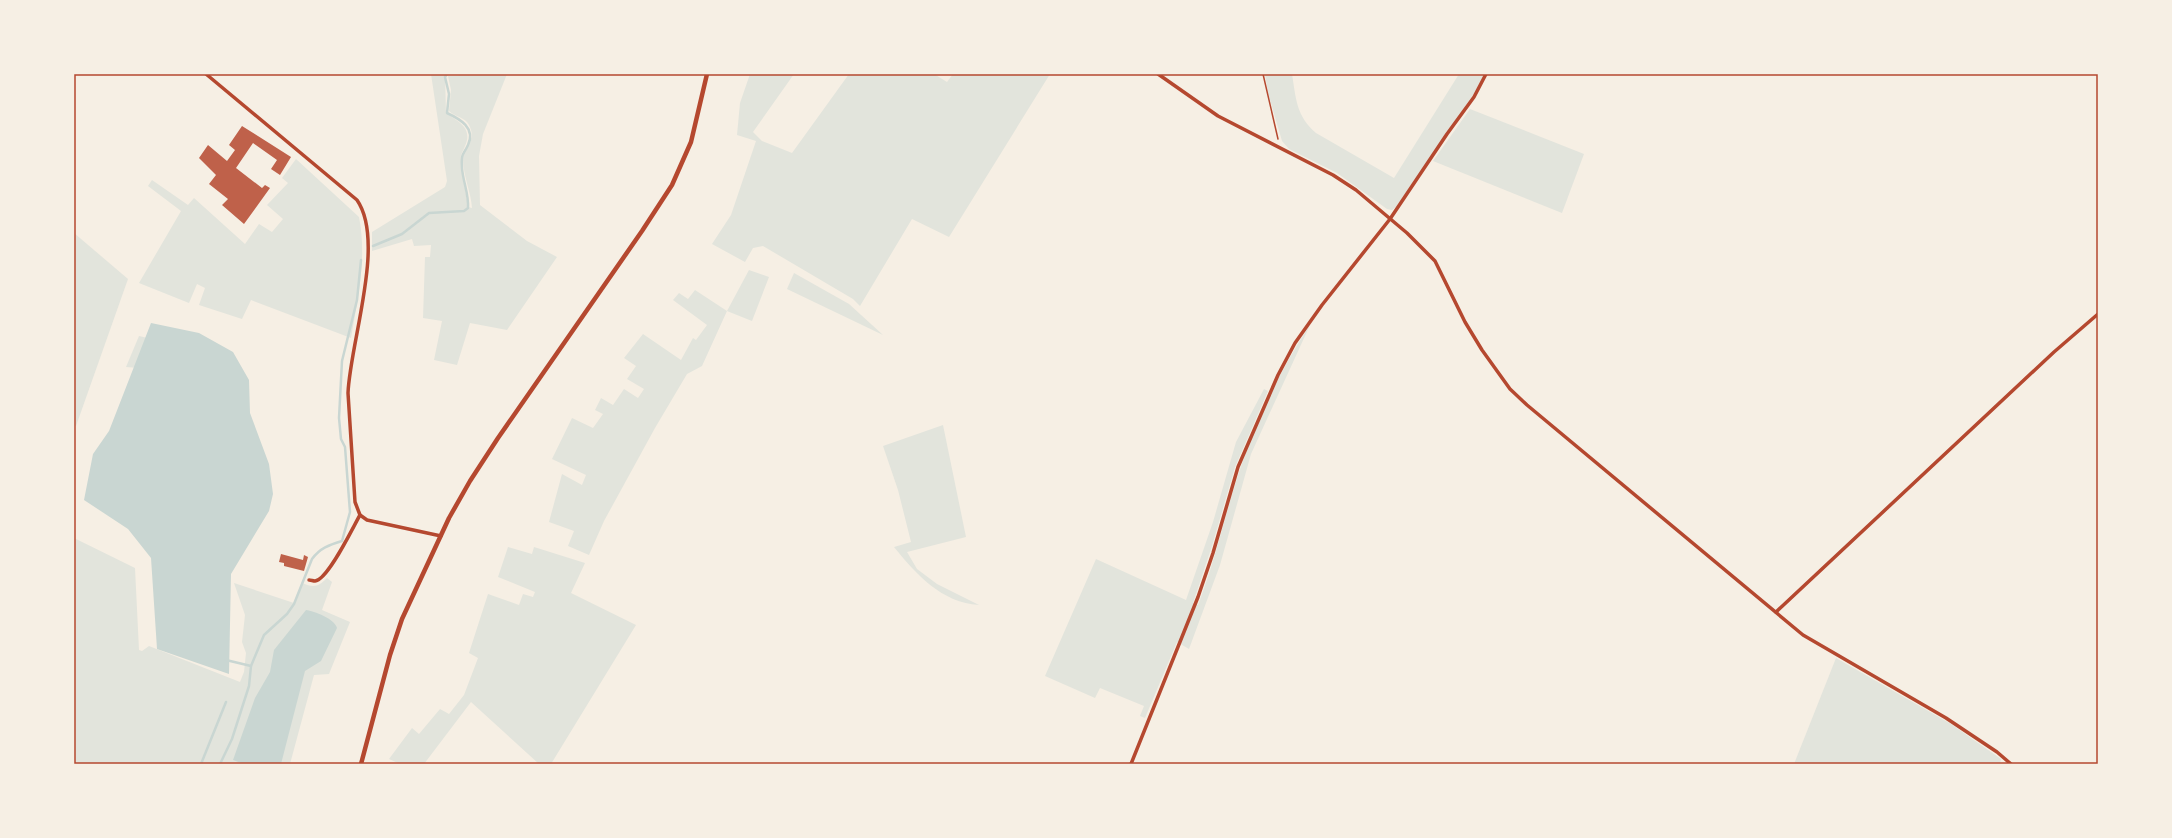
<svg xmlns="http://www.w3.org/2000/svg" width="2172" height="838" viewBox="0 0 2172 838" font-family="Figtree,sans-serif">
<style>
.green{fill:#e2e4dc}
.water{fill:#c9d6d2}
.lines{fill:none;stroke-linecap:round;stroke-linejoin:round}
.stream{stroke:#c9d6d2;stroke-width:2.5}
.building{fill:#bf614a}
.path{stroke:#b5482f;stroke-width:1.5}
.minor{stroke:#b5482f;stroke-width:3.5}
.tertiary{stroke:#b5482f;stroke-width:4.5}
.neatline{fill:none;stroke:#b5482f;stroke-width:1.5}
</style>
<rect width="100%" height="100%" fill="#f6efe4"/>
<g class="green">
<path d="M431 74H445L446 113C459 122 473 128 465 146 463 152 460 154 461 161 462 176 466 192 468 207L472 208C471 191 462 173 463 156 465 143 477 141 469 125 465 117 455 117 449 111L451 90 448 76 507 74 483 134 479 156 480 205 527 241 557 257 507 330 470 323 457 365 434 360 442 321 423 318 425 257H430L431 245 414 246 412 239 372 251V232L445 187 447 181Z"/>
<path d="M750 74H794L753 132 762 141 792 153 849 74H934L947 82 953 74H1050L949 237 912 219 860 306 853 299 763 246 753 248 745 262 712 244 731 215 756 141 737 135 740 103Z"/>
<path d="M1265 74H1292C1296 98 1296 116 1316 133L1394 178 1459 74H1484L1475 92 1396 207 1392 210 1387 209 1337 173 1289 149 1282 141 1268 93Z"/>
<path d="M1470 109 1584 154 1562 213 1433 161Z"/>
<path d="M296 159 359 217C367 257 358 298 351 338L251 300 242 319 199 305 205 288 197 284 189 303 139 283 181 211 148 186 152 180 188 205 194 198 245 244 259 224 272 232 283 219 267 205 288 183 282 178Z"/>
<path d="M74 233 128 279 76 426 74 425Z"/>
<path d="M749 270 769 277 752 321 727 311 702 366 687 374 655 428 604 521 589 555 568 546 574 531 549 522 562 474 582 485 586 475 552 459 572 418 593 428 603 414 595 410 601 398 613 405 624 389 638 398 644 389 627 379 636 366 624 358 643 334 681 360 693 338 696 340 707 325 673 300 679 293 688 299 695 290 727 311Z"/>
<path d="M794 273 849 304 883 335 787 289Z"/>
<path d="M1310 325 1251 454 1220 565 1189 649 1177 642 1145 718 1140 716 1144 706 1100 688 1095 698 1045 676 1096 559 1186 600 1213 522 1236 442 1264 389 1268 391 1235 467 1212 546 1193 603 1198 605C1217 556 1227 504 1245 455 1262 409 1283 365 1310 325Z"/>
<path d="M139 336 156 340 139 368 126 367Z"/>
<path d="M943 425 966 537 907 552 917 569 937 584 979 605C942 603 916 574 894 547L911 542 898 490 883 446Z"/>
<path d="M74 538 135 568 139 650 142 651 149 646 240 682 244 672 246 653 242 642 245 615 234 583 294 603 302 583C314 588 318 587 327 578L332 582 322 610 350 622 329 674 314 675 290 764H74Z"/>
<path d="M508 547 532 554 534 547 585 563 571 593 636 625 551 764H539L471 702 424 764H400L389 759 412 728 419 734 440 709 449 714 464 695 478 658 469 653 488 594 519 605 523 594 533 597 535 592 498 577Z"/>
<path d="M1836 658 1951 724 2001 759 2000 764H1794Z"/>
</g>
<g class="water">
<path d="M151 323 199 333 233 352 249 380 250 413 269 464 273 494 269 511 231 574 229 674 157 649 151 558 128 529 84 500 93 454 109 431Z"/>
<path d="M306 610C314 611 335 619 337 628L321 661 305 671 281 764H244L233 760 255 698 270 672 274 650Z"/>
</g>
<g class="lines">
<g class="stream">
<path d="M459 74H469"/>
<path d="M373 246 402 234 429 213 464 211 468 208C469 194 463 182 462 168 461 152 463 156 468 145 476 128 460 119 447 113L449 94 445 77 447 74"/>
<path d="M226 660 251 666"/>
<path d="M201 764 226 702"/>
<path d="M220 764 232 739 249 686 251 666 264 635 287 614 294 604 312 559C320 548 329 545 342 541L350 512 345 447 341 439 339 418 342 361 357 300 361 260"/>
</g>
</g>
<g class="building">
<path d="M242 126 291 157 280 175 271 169 277 160 253 143 236 168 262 188 265 185 270 188 244 224 222 205 228 199 209 184 216 175 199 158 208 145 227 161 235 150 229 145Z"/>
<path d="M281 554 303 560 304 555 308 557 304 571 284 566V563L279 562Z"/>
</g>
<g class="lines">
<path class="path" d="M1263 74 1278 139"/>
<g class="minor">
<path d="M206 74 357 200C386 242 350 342 348 393L355 502 360 515 367 520 441 536"/>
<path d="M1158 74 1218 116 1333 175 1356 190 1407 233 1435 261 1465 322 1482 350 1510 389 1527 405 1803 635 1946 718 1997 752 2011 764"/>
<path d="M309 580C311 580 313 581 315 581 328 580 353 527 360 515"/>
<path d="M1776 612 2054 352 2098 314"/>
<path d="M1131 764 1198 597 1213 553 1238 467 1278 375 1295 343 1322 305 1390 219 1447 134 1474 97 1486 74"/>
</g>
<path class="tertiary" d="M361 764 390 655 402 619 449 518 470 481 498 438 642 231 672 185 691 142 707 74"/>
</g>
<rect width="2172" height="838" fill="none" stroke="#f6efe4" stroke-width="150"/>
<rect x="75" y="75" width="2022" height="688" class="neatline"/>
</svg>
